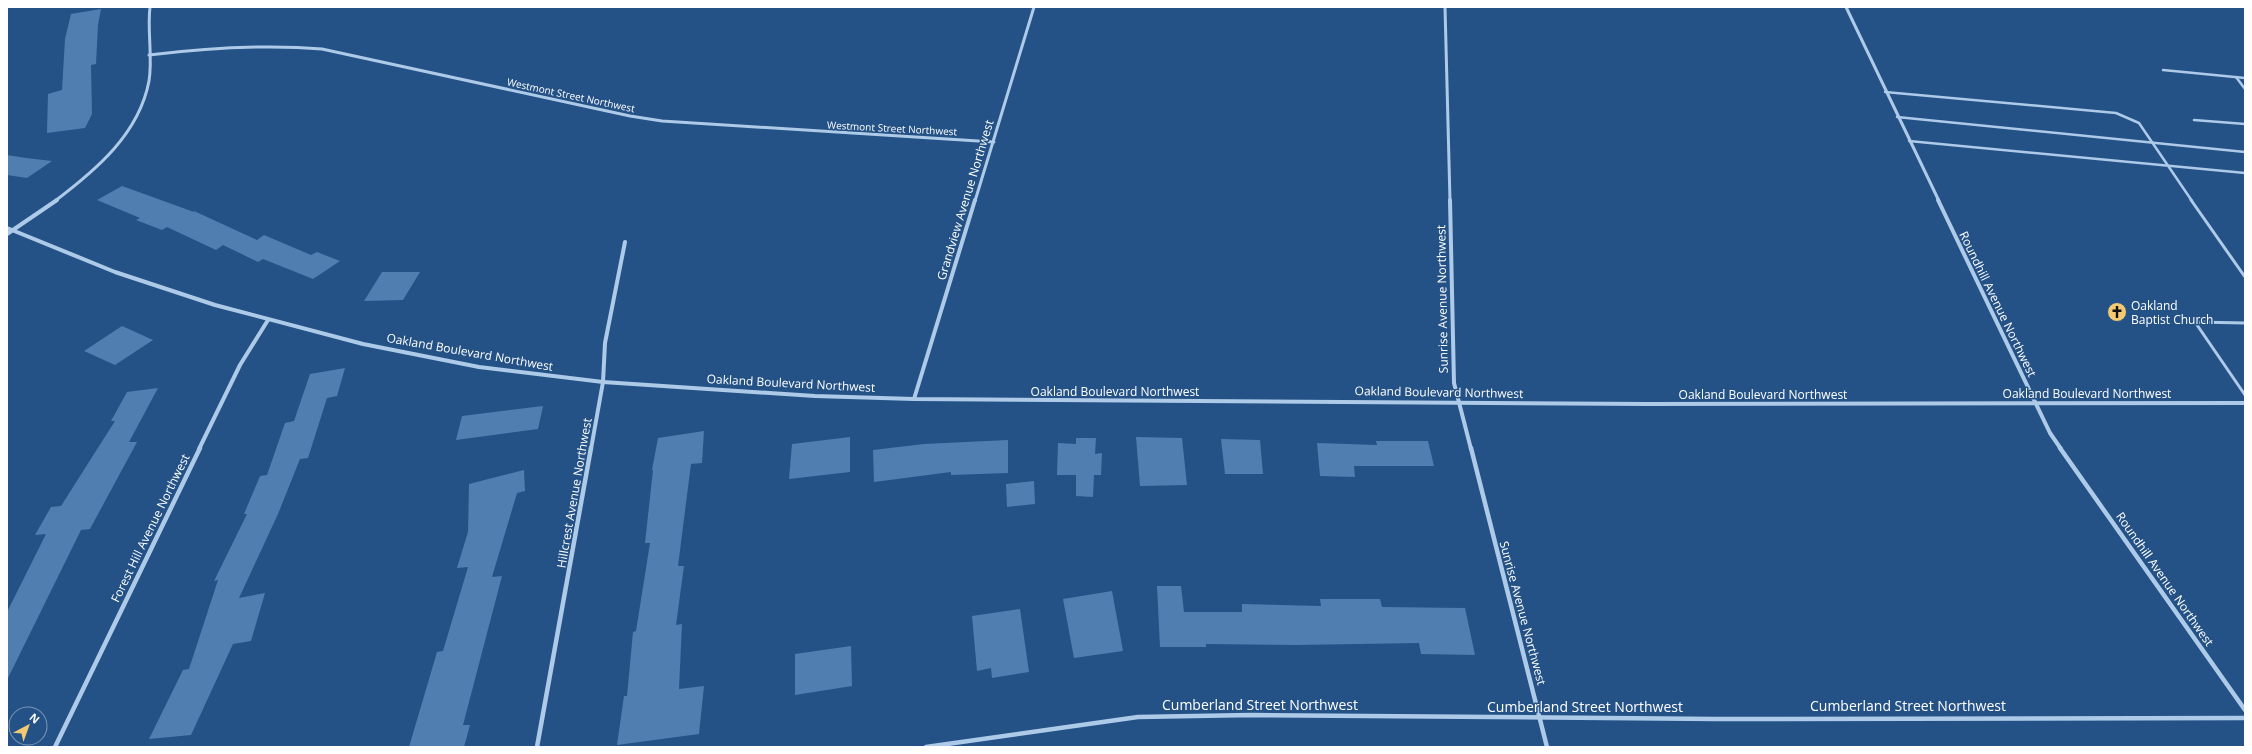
<svg xmlns="http://www.w3.org/2000/svg" width="2252" height="754" viewBox="0 0 2252 754" font-family="'Open Sans',sans-serif">
<style>
.building{fill:#507eb0}
.lines{fill:none;stroke-linecap:round;stroke-linejoin:round}
.lane-far1{stroke:#aecae9;stroke-width:2.5}
.lane{stroke:#aecae9;stroke-width:3}
.street-far2{stroke:#aecae9;stroke-width:3}
.street-far1{stroke:#aecae9;stroke-width:4}
.street{stroke:#aecae9;stroke-width:4.5}
.labels{text-anchor:middle;dominant-baseline:central;stroke-width:3;stroke-linejoin:round;paint-order:stroke}
.far-street-label{font-size:10px;fill:#fff;stroke:#245286}
.street-label{font-size:12px;fill:#fff;stroke:#245286}
.poi-label{font-size:12px;fill:#fff;stroke:#245286;text-anchor:start}
.near-street-label{font-size:14px;fill:#fff;stroke:#245286}
</style>
<rect width="100%" height="100%" fill="#245286"/>
<g class="building">
<path d="M101 9 98 25 96 64 91 65 92 114 85 128 47 133 48 94 62 90 65 39 71 14Z"/>
<path d="M7 155 26 158 52 161 27 178 7 175Z"/>
<path d="M122 186 194 212V211L257 240 264 235 311 255 317 252 340 261 313 279 263 259 258 262 223 245 216 250 167 227 162 230 136 220 140 218 97 200Z"/>
<path d="M382 272H420L403 300 364 301Z"/>
<path d="M122 326 153 340 115 365 84 351Z"/>
<path d="M345 368 337 396 327 398 308 458 300 459 278 514 239 598 265 593 251 641 233 644 191 735 149 739 183 670 189 669 218 580 214 581 247 514H244L260 476 267 475 285 423 294 421 310 374Z"/>
<path d="M158 388 129 442H137L90 529 81 530 7 680V612L46 534 35 535 51 507 61 506 115 421H111L127 392Z"/>
<path d="M543 406 538 429 456 440 462 416Z"/>
<path d="M704 431 702 463 691 464 678 566H684L676 625 682 624 679 689 704 686 699 734 617 745 624 696H627L633 632 636 631 650 543H645L653 470H652L658 438Z"/>
<path d="M850 437V472L789 479 792 444Z"/>
<path d="M1136 437 1182 438 1187 485 1140 486Z"/>
<path d="M1076 438H1096L1095 454 1102 453 1101 475H1094L1093 497 1076 496V475H1057L1058 443 1076 444Z"/>
<path d="M1221 439 1260 440 1263 474H1225Z"/>
<path d="M1008 440V473L951 475V472L874 482 873 450 924 444Z"/>
<path d="M1376 441H1428L1434 466H1354L1355 477 1320 476 1317 443 1377 445Z"/>
<path d="M524 470 525 491 517 493 492 577 502 576 463 725H470L464 747H409L437 652 443 651 468 567 457 568 468 532 469 484Z"/>
<path d="M1034 481 1035 504 1007 507 1006 484Z"/>
<path d="M1157 586H1181L1184 612H1242V604L1321 606 1320 599H1380L1382 607 1465 608 1475 655 1421 654 1419 643 1297 645 1206 644V647H1160Z"/>
<path d="M1112 591 1123 651 1074 658 1063 599Z"/>
<path d="M1020 609 1029 672 992 678 991 668 977 671 972 616Z"/>
<path d="M851 646 852 686 795 695V654Z"/>
</g>
<g class="lines">
<g class="lane-far1">
<path d="M2163 70 2245 78"/>
<path d="M2236 77 2245 89"/>
<path d="M1885 92 2116 113 2139 123 2192 201"/>
<path d="M1897 117 2245 152"/>
<path d="M2194 120 2245 124"/>
<path d="M1909 141 2245 173"/>
</g>
<g class="lane">
<path d="M2191 200 2245 277"/>
<path d="M2245 323 2195 322 2245 395"/>
</g>
<g class="street-far2">
<path d="M1445 7 1450 201"/>
<path d="M1846 7 1939 201"/>
<path d="M149 55C207 48 264 44 322 49L630 116 662 121 994 142"/>
<path d="M55 201C96 170 139 134 149 81 153 57 147 31 150 7"/>
<path d="M975 201 1034 7"/>
</g>
<g class="street-far1">
<path d="M1450 200 1454 383 1471 449"/>
<path d="M1938 200 2050 433 2061 449"/>
<path d="M7 228 115 272 215 305 363 344 479 367 603 382 815 396 914 399 1648 404 2245 403"/>
<path d="M7 234 57 200"/>
<path d="M914 399 975 200"/>
<path d="M199 449 240 365 268 320"/>
<path d="M591 449 603 382 605 343 625 242"/>
</g>
<g class="street">
<path d="M1471 448 1547 747"/>
<path d="M2060 448 2245 710"/>
<path d="M55 747 200 448"/>
<path d="M537 747 591 448"/>
<path d="M926 747 1138 717 1251 715 1715 719 2245 718"/>
</g>
</g>
<defs>
<g id="church-disc" transform="scale(1)"><circle r="9.5" fill="#f3ca72" stroke="#245286"/><path d="M-1.2-6h2.4v3.5h3.3v2.4h-3.3V6h-2.4V-.1h-3.3v-2.4h3.3Z" fill="#111"/></g>
</defs>
<g fill-rule="evenodd">
<use href="#church-disc" x="2117" y="312"/>
</g>
<g class="labels">
<g class="far-street-label">
<text transform="translate(571 95) rotate(12)">Westmont Street Northwest</text>
<text transform="translate(892 128) rotate(3)">Westmont Street Northwest</text>
</g>
<g class="street-label">
<text transform="translate(965 200) rotate(-73)">Grandview Avenue Northwest</text>
<text transform="translate(1442 299) rotate(-91)">Sunrise Avenue Northwest</text>
<text transform="translate(1998 304) rotate(64)">Roundhill Avenue Northwest</text>
<text transform="translate(470 352) rotate(10)">Oakland Boulevard Northwest</text>
<text transform="translate(791 383) rotate(3)">Oakland Boulevard Northwest</text>
<text x="1115" y="391">Oakland Boulevard Northwest</text>
<text transform="translate(1439 392) rotate(1)">Oakland Boulevard Northwest</text>
<text x="2087" y="393">Oakland Boulevard Northwest</text>
<text x="1763" y="394">Oakland Boulevard Northwest</text>
<text transform="translate(574 493) rotate(-80)">Hillcrest Avenue Northwest</text>
<text transform="translate(150 528) rotate(-64)">Forest Hill Avenue Northwest</text>
<text transform="translate(2165 579) rotate(55)">Roundhill Avenue Northwest</text>
<text transform="translate(1523 613) rotate(75)">Sunrise Avenue Northwest</text>
</g>
<g class="poi-label">
<text x="2131" y="305">Oakland<tspan x="2131" dy="14">Baptist Church</tspan></text>
</g>
<g class="near-street-label">
<text x="1260" y="704">Cumberland Street Northwest</text>
<text x="1908" y="705">Cumberland Street Northwest</text>
<text x="1585" y="706">Cumberland Street Northwest</text>
</g>
</g>
<rect width="2252" height="754" fill="none" stroke="#ffffff" stroke-width="16"/>
<g transform="translate(28 726) rotate(41)"><circle r="19" fill="#245286" stroke="#7c97b6"/>
<path d="M0-3L7 15L0 10L-7 15Z" fill="#f3ca72"/>
<text y="-6" font-size="11" font-weight="bold" text-anchor="middle" fill="#ffffff">N</text>
</g>
</svg>
